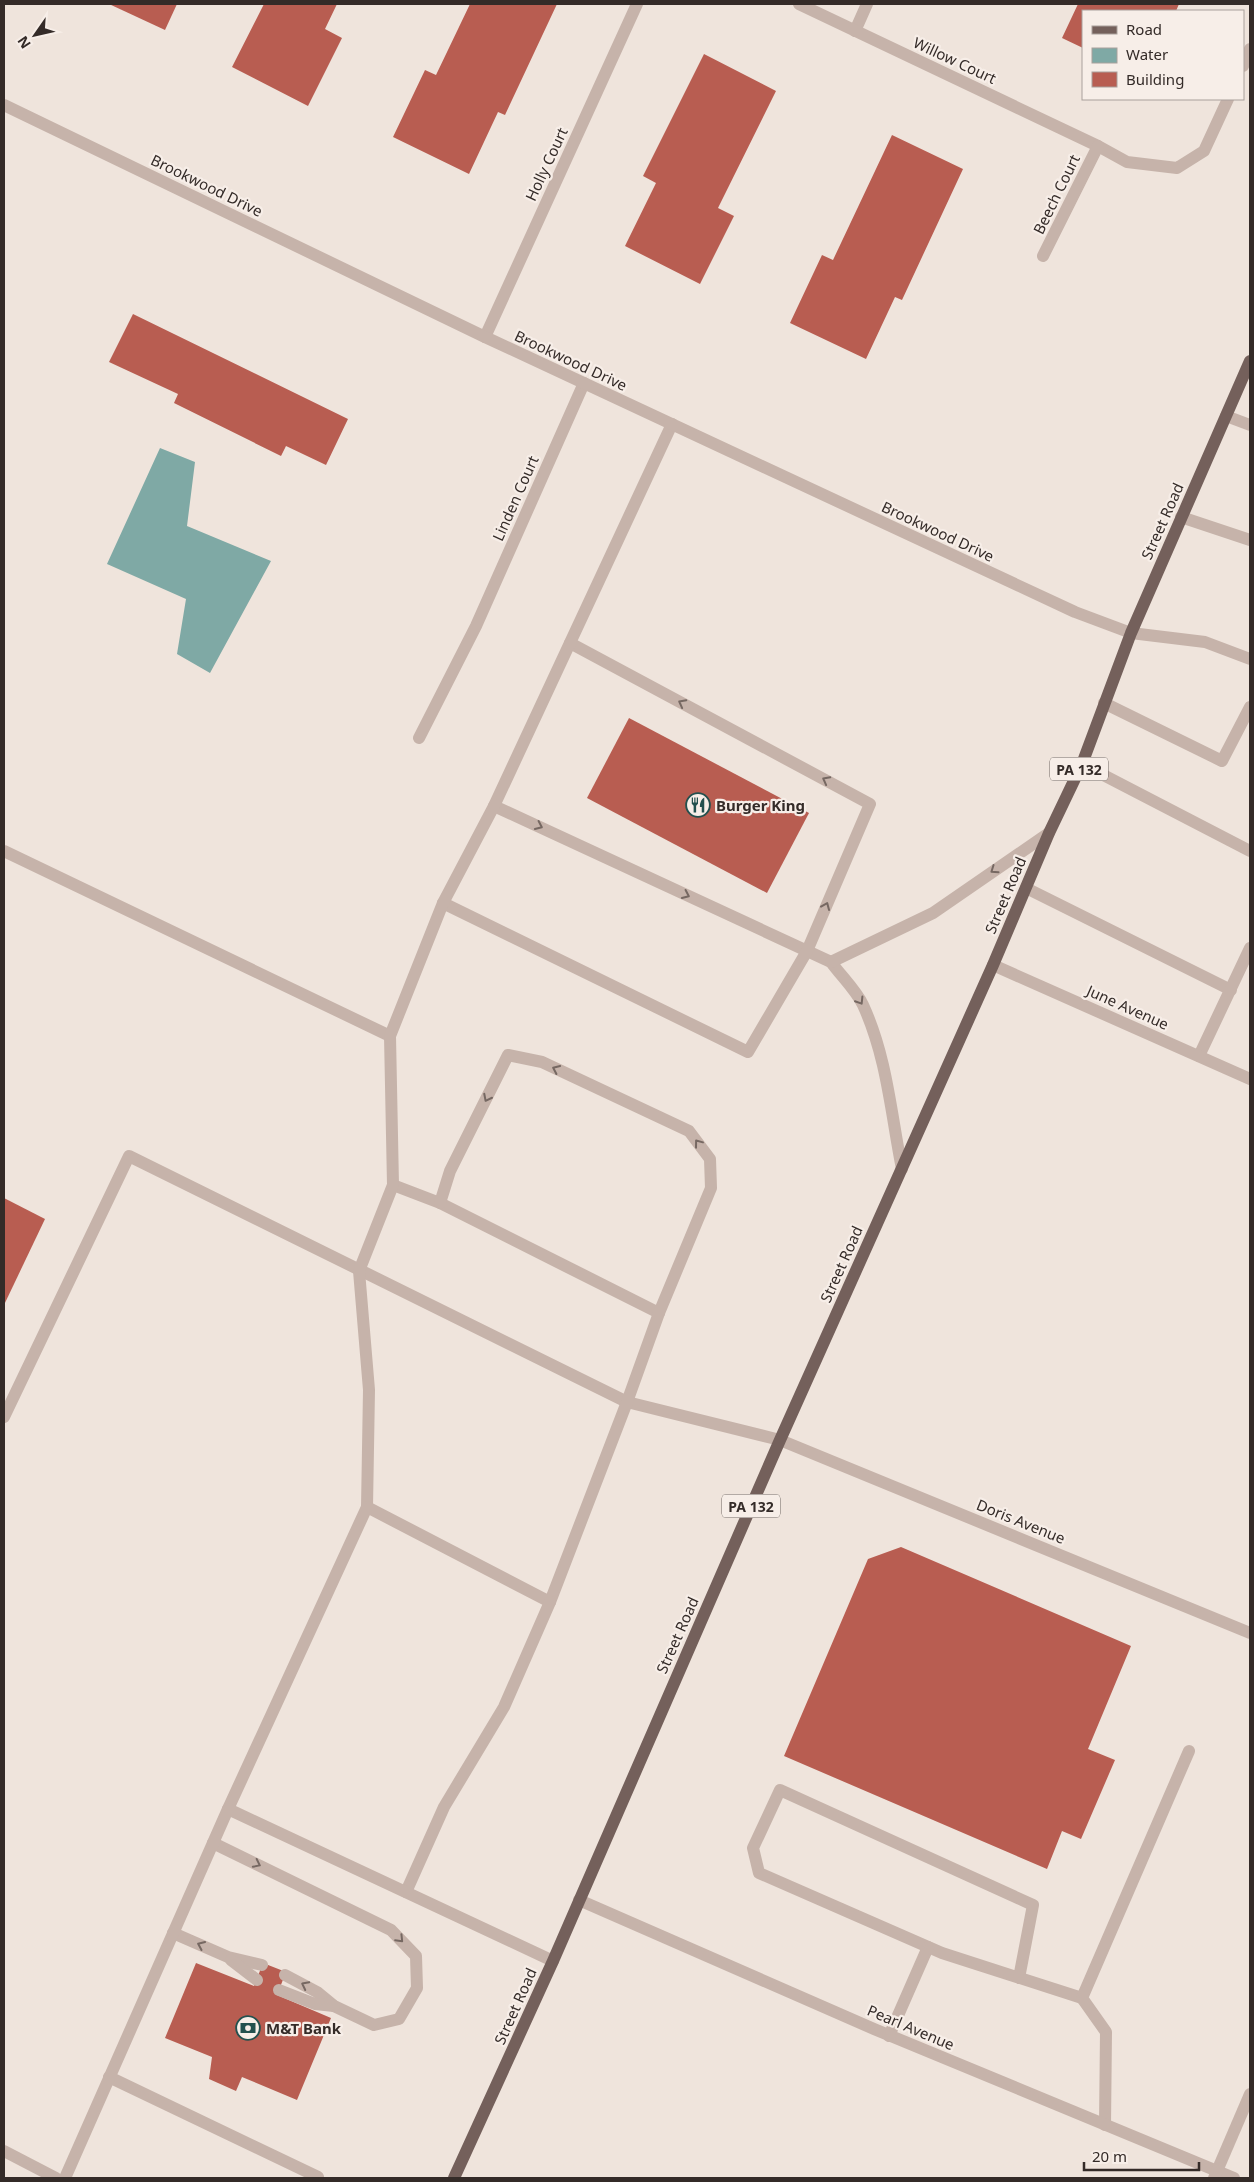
<svg xmlns="http://www.w3.org/2000/svg" width="1254" height="2182" viewBox="0 0 1254 2182" font-family="'Noto Sans',sans-serif">
<style>
.water{fill:#7fa9a5}
.building{fill:#b85d51}
.lines{fill:none;stroke-linecap:round;stroke-linejoin:round}
.lane{stroke:#c6b3aa;stroke-width:12}
.street{stroke:#c6b3aa;stroke-width:12}
.primary{stroke:#74605b;stroke-width:12}
.oneway{stroke:#766862}
.labels{text-anchor:middle;dominant-baseline:central;stroke-width:4.5;stroke-linejoin:round;paint-order:stroke}
.shield{fill:#f7eee8;stroke:#6e6662;stroke-width:1}
.shield-label{font-size:14px;font-weight:bold;fill:#342b28}
.street-label{font-size:15px;fill:#342b28;stroke:#f7eee8}
.poi-label{font-size:15px;font-weight:bold;fill:#342b28;stroke:#f7eee8;text-anchor:start}
</style>
<rect width="100%" height="100%" fill="#efe4dc"/>
<path class="water" d="M160 448 195 462 187 526 271 561 210 673 177 654 186 599 107 564Z"/>
<g class="building">
<path d="M109 4H177L165 30Z"/>
<path d="M264 4H337L325 29 342 38 308 106 232 67Z"/>
<path d="M470 4H557L505 115 498 112 469 174 393 137 425 70 436 75Z"/>
<path d="M1078 4H1179L1176 11H1083V48L1062 38Z"/>
<path d="M704 54 776 91 718 208 734 216 700 284 625 246 656 183 643 176Z"/>
<path d="M892 135 963 169 902 300 895 297 866 359 790 323 822 255 833 260Z"/>
<path d="M133 314 348 419 326 465 286 446 281 456 174 403 178 394 109 362Z"/>
<path d="M629 718 809 813 767 893 587 798Z"/>
<path d="M4 1198 45 1219 4 1305Z"/>
<path d="M901 1547 1131 1646 1088 1749 1115 1760 1081 1839 1062 1831 1047 1869 784 1756 868 1559Z"/>
<path d="M196 1963 254 1986 263 1963 286 1972 277 1995 331 2018 297 2100 242 2077 236 2091 209 2079 212 2057 165 2038Z"/>
</g>
<g class="lines">
<g class="lane">
<path d="M855 31 867 4"/>
<path d="M485 337 637 4"/>
<path d="M1226 416 1250 425"/>
<path d="M1131 633 1205 642 1250 659"/>
<path d="M1104 703 1222 761 1250 707"/>
<path d="M419 738 476 626 584 383"/>
<path d="M1082 764 1250 851"/>
<path d="M494 806 831 962C841 976 856 990 863 1005 887 1057 891 1114 902 1169"/>
<path d="M4 851 390 1036"/>
<path d="M1026 888 1231 990"/>
<path d="M443 903 748 1052 807 951 870 804 570 643"/>
<path d="M831 962 933 913 1049 833"/>
<path d="M1199 1056 1250 948"/>
<path d="M393 1185 440 1203 659 1313"/>
<path d="M4 1417 129 1156 627 1402 780 1440"/>
<path d="M367 1507 369 1390 359 1271 393 1185 390 1036 443 903 494 806 672 424"/>
<path d="M228 1809 367 1507 550 1602 627 1402 659 1313 711 1188 710 1159 689 1131 542 1062 508 1055 450 1171 440 1203"/>
<path d="M213 1843 391 1930 416 1956 417 1988 399 2019 374 2025 334 2006 317 1992 285 1975"/>
<path d="M406 1892 444 1807 504 1707 550 1602"/>
<path d="M173 1933 228 1957 262 1965"/>
<path d="M231 1960 257 1980"/>
<path d="M1019 1978 1033 1905 780 1790 753 1848 759 1873 942 1953 1082 1998"/>
<path d="M279 1990 315 2004 334 2006"/>
<path d="M889 2036 928 1947"/>
<path d="M109 2077 318 2177"/>
<path d="M1105 2125 1106 2032 1082 1998 1189 1751"/>
<path d="M4 2151 56 2178"/>
<path d="M65 2178 228 1809 553 1961"/>
</g>
<g class="street">
<path d="M799 4 1098 146 1127 162 1177 168 1204 151 1228 99"/>
<path d="M1243 66 1250 49"/>
<path d="M4 105 485 337 1075 612 1131 633"/>
<path d="M1043 256 1098 146"/>
<path d="M1181 517 1250 540"/>
<path d="M993 965 1250 1079"/>
<path d="M780 1440 1250 1633"/>
<path d="M579 1900 874 2029 1234 2178"/>
<path d="M1214 2178 1250 2094"/>
</g>
<path class="primary" d="M454 2178 553 1961 780 1440 993 965 1049 833 1082 764 1131 633 1250 361"/>
</g>
<defs><path id="oneway-chevron" d="M-2-3.5L2.5 0L-2 3.5" fill="none" stroke-width="1.6" stroke-linecap="round" stroke-linejoin="round" transform="scale(1.25)"/></defs>
<g class="oneway">
<use href="#oneway-chevron" transform="translate(682 703) rotate(-152)"/>
<use href="#oneway-chevron" transform="translate(826 780) rotate(-152)"/>
<use href="#oneway-chevron" transform="translate(539 826) rotate(25)"/>
<use href="#oneway-chevron" transform="translate(994 870) rotate(145)"/>
<use href="#oneway-chevron" transform="translate(686 895) rotate(25)"/>
<use href="#oneway-chevron" transform="translate(826 906) rotate(-67)"/>
<use href="#oneway-chevron" transform="translate(860 1001) rotate(58)"/>
<use href="#oneway-chevron" transform="translate(556 1069) rotate(-155)"/>
<use href="#oneway-chevron" transform="translate(487 1098) rotate(117)"/>
<use href="#oneway-chevron" transform="translate(698 1143) rotate(-127)"/>
<use href="#oneway-chevron" transform="translate(257 1864) rotate(26)"/>
<use href="#oneway-chevron" transform="translate(400 1939) rotate(46)"/>
<use href="#oneway-chevron" transform="translate(201 1945) rotate(-156)"/>
<use href="#oneway-chevron" transform="translate(305 1985) rotate(-153)"/>
</g>
<defs>
<g id="restaurant-ring" transform="scale(1.25)"><circle r="9.5" fill="#f7eee8" stroke="#23504e" stroke-width="1.5"/><path d="M-5-6h1v4h1v-4h1v4h1v-4h1v5L-1.5 .5V6h-2V.5L-5-1ZM5-6V6H3V1.5H1.5Q1.5-4 5-6Z" fill="#23504e"/></g>
<g id="bank-ring" transform="scale(1.25)"><circle r="9.5" fill="#f7eee8" stroke="#23504e" stroke-width="1.5"/><path d="M-6-4H6V4H-6ZM0-2.3a2.3 2.3 0 1 0 0 4.6a2.3 2.3 0 1 0 0-4.6Z" fill="#23504e"/></g>
</defs>
<g fill-rule="evenodd">
<use href="#restaurant-ring" x="698" y="805"/>
<use href="#bank-ring" x="248" y="2028"/>
</g>
<g class="labels">
<g class="shield">
<rect x="1050" y="757.5" width="58" height="23" rx="4"/>
<rect x="722" y="1494.5" width="58" height="23" rx="4"/>
</g>
<g class="shield-label">
<text x="1079" y="769">PA 132</text>
<text x="751" y="1506">PA 132</text>
</g>
<g class="street-label">
<text transform="translate(955 60) rotate(25)">Willow Court</text>
<text transform="translate(546 164) rotate(-65)">Holly Court</text>
<text transform="translate(207 185) rotate(26)">Brookwood Drive</text>
<text transform="translate(1056 194) rotate(-64)">Beech Court</text>
<text transform="translate(571 360) rotate(25)">Brookwood Drive</text>
<text transform="translate(515 498) rotate(-66)">Linden Court</text>
<text transform="translate(1162 521) rotate(-66)">Street Road</text>
<text transform="translate(938 531) rotate(25)">Brookwood Drive</text>
<text transform="translate(1005 895) rotate(-67)">Street Road</text>
<text transform="translate(1128 1007) rotate(24)">June Avenue</text>
<text transform="translate(841 1264) rotate(-66)">Street Road</text>
<text transform="translate(1021 1521) rotate(22)">Doris Avenue</text>
<text transform="translate(677 1635) rotate(-66)">Street Road</text>
<text transform="translate(515 2006) rotate(-66)">Street Road</text>
<text transform="translate(911 2027) rotate(23)">Pearl Avenue</text>
</g>
<g class="poi-label">
<text x="716" y="805">Burger King</text>
<text x="266" y="2028">M&amp;T Bank</text>
</g>
</g>
<rect width="1254" height="2182" fill="none" stroke="#342b28" stroke-width="10"/>
<rect x="1082" y="10" width="162" height="90" fill="#f7eee8" stroke="#a9a09b"/>
<rect x="1092" y="26" width="25" height="8" fill="#74605b" stroke="#a9a09b"/>
<text x="1126" y="35" font-size="15" fill="#342b28">Road</text>
<rect x="1092" y="48" width="25" height="15" fill="#7fa9a5" stroke="#a9a09b"/>
<text x="1126" y="60" font-size="15" fill="#342b28">Water</text>
<rect x="1092" y="72" width="25" height="15" fill="#b85d51" stroke="#a9a09b"/>
<text x="1126" y="85" font-size="15" fill="#342b28">Building</text>
<g transform="translate(35 35) rotate(236)" stroke="#f7eee8" stroke-width="4" paint-order="stroke">
<path d="M0-4L9 19L0 12L-9 19Z" fill="#342b28"/>
<text y="-8" font-size="14" font-weight="bold" text-anchor="middle" fill="#342b28">N</text>
</g>
<path d="M1084 2162v8h115v-8" fill="none" stroke="#342b28" stroke-width="2.5"/>
<text x="1092" y="2162" font-size="15" fill="#342b28" stroke="#f7eee8" stroke-width="4" paint-order="stroke">20 m</text>
</svg>
